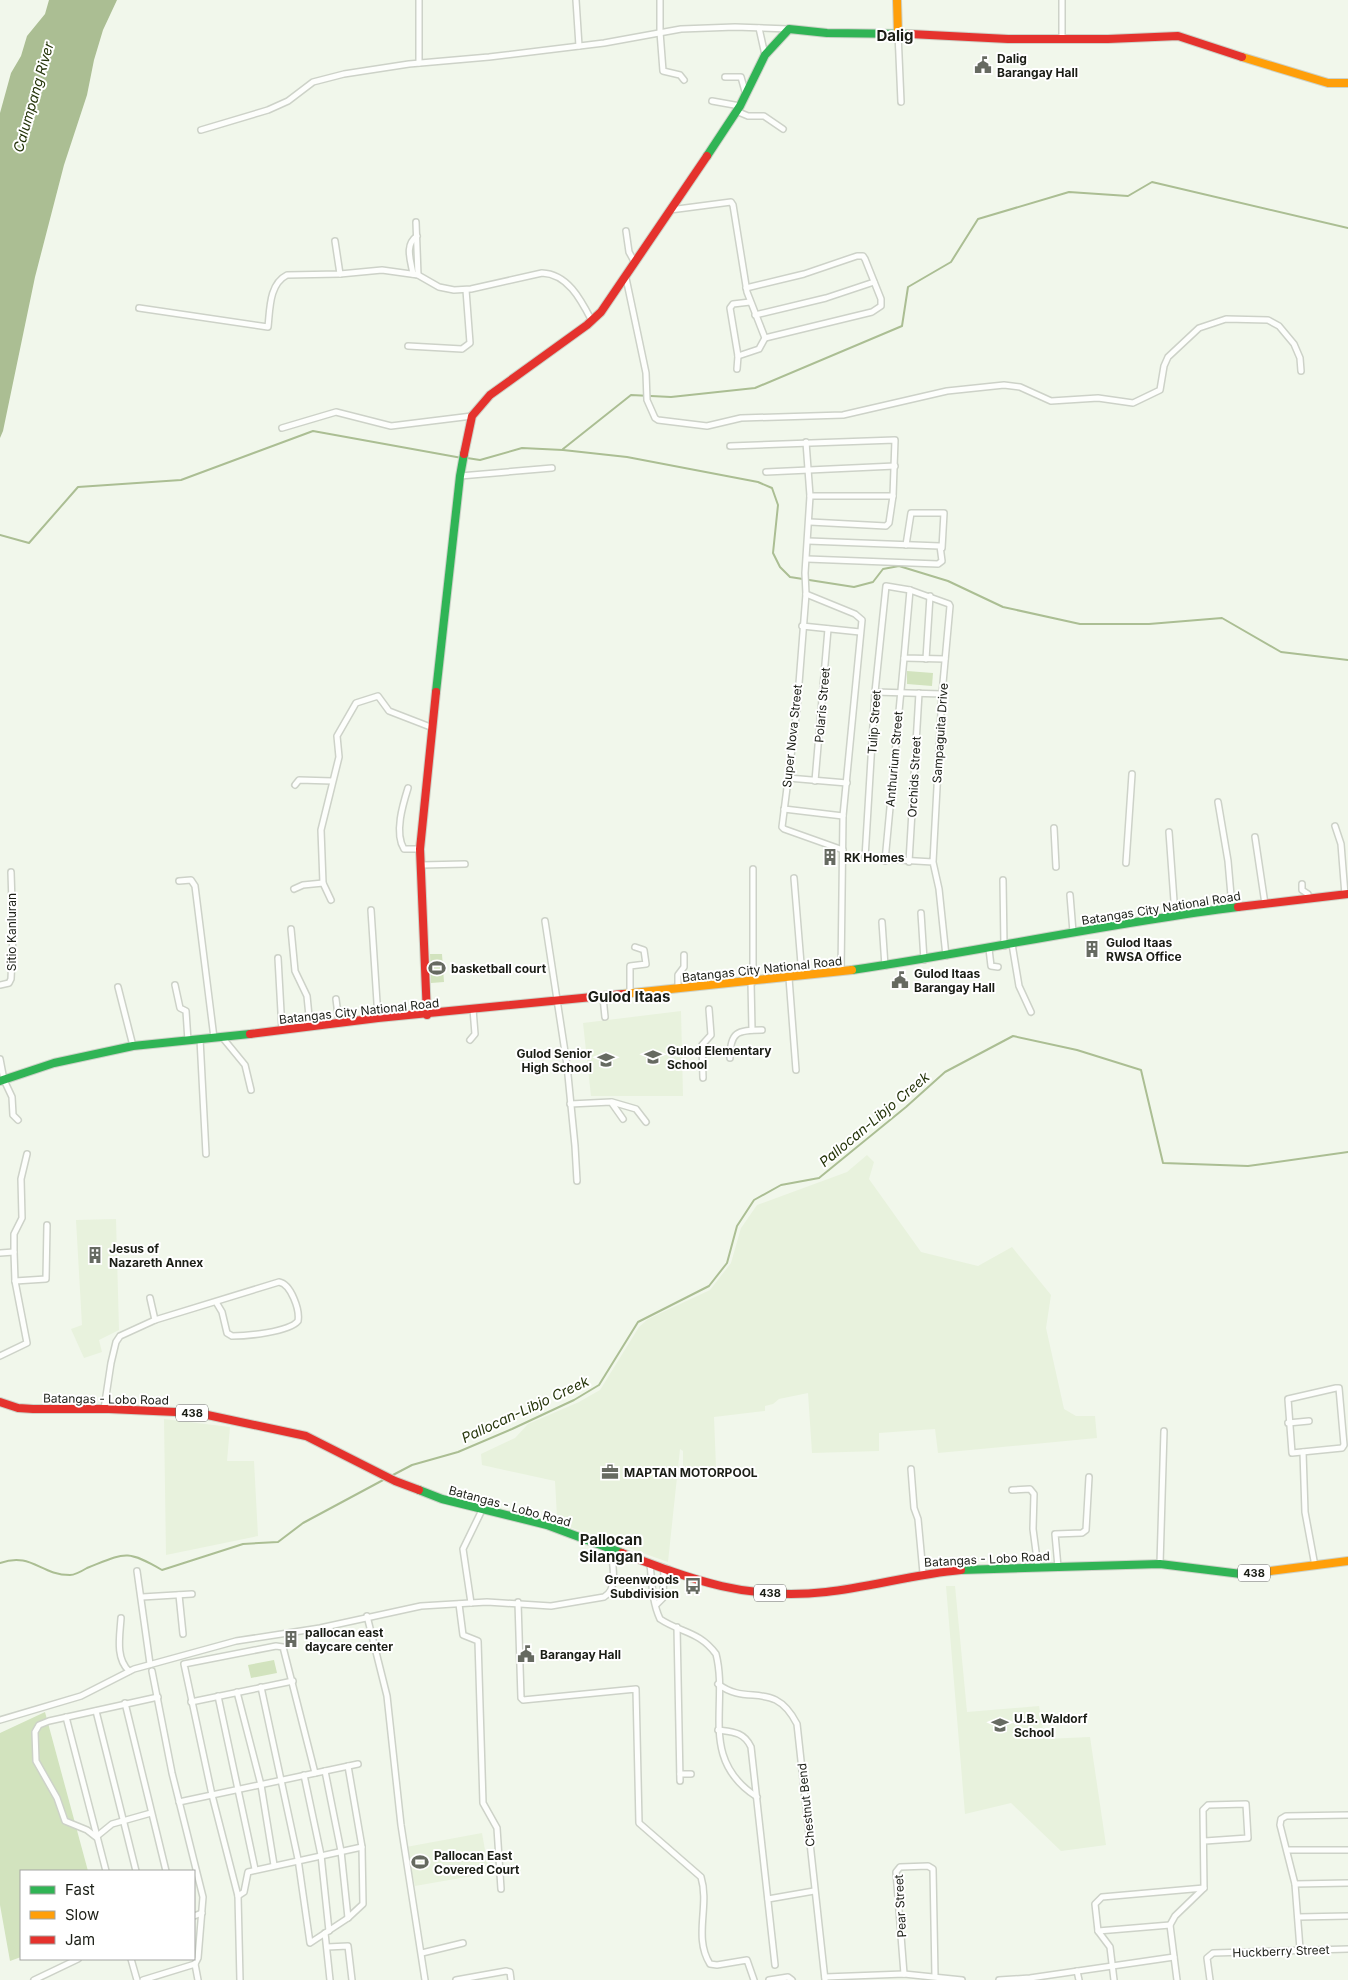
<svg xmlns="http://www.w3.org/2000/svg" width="1348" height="1980" viewBox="0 0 1348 1980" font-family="Inter,sans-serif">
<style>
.built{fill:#e8f2dd}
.green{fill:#d2e3be}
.water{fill:#abbe93}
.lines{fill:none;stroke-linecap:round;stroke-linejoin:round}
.stream{stroke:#abbe93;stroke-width:2}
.street-casing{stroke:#cdd2c8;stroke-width:8}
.fast-casing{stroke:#cdd2c8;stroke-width:10}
.slow-casing{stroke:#cdd2c8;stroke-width:10}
.jam-casing{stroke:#cdd2c8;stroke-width:10}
.street{stroke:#fdfefc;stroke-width:5}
.fast{stroke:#30b455;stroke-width:8}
.slow{stroke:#ff9f0a;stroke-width:8}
.jam{stroke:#e5322d;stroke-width:8}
.labels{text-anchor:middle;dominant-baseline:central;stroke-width:4;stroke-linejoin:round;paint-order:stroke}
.shield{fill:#fff;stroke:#5f625c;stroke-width:1}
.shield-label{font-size:11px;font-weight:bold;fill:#1b1e16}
.poi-label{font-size:12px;font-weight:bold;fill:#1b1e16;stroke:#fff;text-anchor:start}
.street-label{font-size:12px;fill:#1b1e16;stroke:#fff}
.water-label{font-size:14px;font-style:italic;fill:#243409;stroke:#fff}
.quarter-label{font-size:15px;font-weight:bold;fill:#1b1e16;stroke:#fff}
</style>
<rect width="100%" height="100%" fill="#f1f7eb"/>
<g class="built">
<path d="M681 1011 683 1096H591L583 1023Z"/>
<path d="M867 1155 874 1162 869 1179 921 1252 978 1266 1012 1247 1051 1295 1046 1328 1064 1409 1076 1416H1095L1097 1438 938 1453 935 1429 879 1433V1451L812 1453 808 1393 779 1399 773 1404 765 1406V1411L714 1417 716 1467 683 1470V1451L680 1449 668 1562 561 1524V1516L557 1517 555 1481 482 1465 481 1454 515 1438 528 1424 579 1402 600 1390 639 1327 648 1319 710 1290 731 1263 741 1228 757 1205 847 1172Z"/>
<path d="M116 1219 119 1330 99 1340 102 1352 84 1358 71 1329 82 1325 76 1220Z"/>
<path d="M164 1419 230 1427 227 1461H254L258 1536 166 1555Z"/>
<path d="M946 1586H955L967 1712 1039 1706 1045 1739 1090 1737 1106 1845 1061 1851 1011 1803 965 1814Z"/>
<path d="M482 1833 489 1873 415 1886 406 1847Z"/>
</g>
<g class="green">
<path d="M907 671 933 673 932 686 907 684Z"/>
<path d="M430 954H442L444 982 431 983Z"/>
<path d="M274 1660 277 1673 251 1678 248 1665Z"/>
<path d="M45 1712 88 1871H21V1957L10 1961 0 1905V1733Z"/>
</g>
<path class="water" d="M49 0H117L103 30 94 60 87 95 64 165 35 277 3 431 0 438V113L11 73 21 56 27 36 45 14Z"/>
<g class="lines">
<g class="stream">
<path d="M563 449 631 395 671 397 755 388 902 326 908 287 951 262 978 219 1069 192 1128 196 1152 182 1348 228"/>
<path d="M467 458 480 460 522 448 563 450 627 457 758 482 772 488 778 505 773 553 780 567 790 577 854 587 873 582 883 569 899 566 948 581 1003 607 1080 624H1149L1222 618 1281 652 1348 660"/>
<path d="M0 535 29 543 78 487 181 480 313 431 462 458"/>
<path d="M391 1476 412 1465 458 1452 512 1429 574 1400 599 1385 638 1322 709 1286 727 1263 737 1226 754 1200 781 1185 819 1178 906 1107 945 1072 1013 1036 1077 1050 1141 1070 1163 1163 1248 1166 1348 1152"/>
<path d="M0 1563C32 1552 40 1575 70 1575 75 1575 82 1571 87 1568 125 1553 126 1549 162 1570L243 1544 278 1542 303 1523 385 1479"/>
</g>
<g class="street-casing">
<g id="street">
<path d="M576 0 579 46"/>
<path d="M660 0V32L663 71 680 75 684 80"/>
<path d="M1062 0V38"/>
<path d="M759 28 765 55"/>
<path d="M898 33 901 102"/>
<path d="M419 63V0"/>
<path d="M725 77H741L746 95"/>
<path d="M712 101 740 106"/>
<path d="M736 111 748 116H764L783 129"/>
<path d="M201 130 268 110 288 101 313 82 344 74 409 64 489 57 604 43 681 29 735 27 789 29"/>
<path d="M670 210 731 202 733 205 747 292 765 338 759 349 738 356"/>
<path d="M416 222 418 275"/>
<path d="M626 231 629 252 635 263"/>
<path d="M335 241 340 274"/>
<path d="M413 274C411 261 404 245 417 236"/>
<path d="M626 278 646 373 647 400 655 418 658 420 707 426 741 418 843 415 947 391 1004 385 1020 387 1051 401 1098 398 1133 403 1160 390 1164 366 1168 357 1199 328 1226 319 1268 320 1279 326 1294 344 1300 358 1301 371"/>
<path d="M746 288 804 274 857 256H863L865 259 881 299V306L872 312 765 338"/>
<path d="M139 308 268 327C270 309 269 284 287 275L340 274 382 270 418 275 439 287 454 290 471 289 542 273C568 274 581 300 592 321"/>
<path d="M755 315 826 298 874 282"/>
<path d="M408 346 462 349 470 343 466 290"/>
<path d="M737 369 738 356 730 308 733 304 750 302"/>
<path d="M282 428 336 412 391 426 472 416"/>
<path d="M806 442 810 496 805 573 806 594 797 709 782 827 784 829 843 850"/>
<path d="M730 446 895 440 893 496 889 523 886 526 810 522"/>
<path d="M766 472 895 466"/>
<path d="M460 476 552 468"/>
<path d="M810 496H893"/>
<path d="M906 545 911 513H944L942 548"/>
<path d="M807 559 938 564 942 561 940 546 808 541"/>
<path d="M910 590 904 658 945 659"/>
<path d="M806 594 855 614 862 620 843 816 841 972"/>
<path d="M802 626 860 632"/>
<path d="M926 659 930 596"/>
<path d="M875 692 942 694"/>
<path d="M788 778 847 783"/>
<path d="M815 781 828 629"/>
<path d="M295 785 299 780 332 781"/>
<path d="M408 788C403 804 394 833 404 849H420"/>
<path d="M1218 802 1228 861 1232 907"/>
<path d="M784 809 843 816"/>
<path d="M1335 826 1341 844 1345 895"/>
<path d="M1054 828 1056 867"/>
<path d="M1169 832 1175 915"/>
<path d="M1255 837 1265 904"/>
<path d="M885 861 904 658"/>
<path d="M909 862 919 693"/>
<path d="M933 862 865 858 875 692 886 586 910 590 949 604 950 606 942 694 933 862 939 889 946 956"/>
<path d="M1126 863 1132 774"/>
<path d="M421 865 465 864"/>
<path d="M753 869V982"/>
<path d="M794 878 802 976"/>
<path d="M1003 880 1004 946"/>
<path d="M179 881 191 880 195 886 214 1038"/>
<path d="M1302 884V890L1308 894 1309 899"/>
<path d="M294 889 303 885 323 883"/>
<path d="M1070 895 1073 932"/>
<path d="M331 900 323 883 321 830 339 757 337 736 356 703 378 696 389 711 433 728"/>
<path d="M371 910 378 1018"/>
<path d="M921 913 924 960"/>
<path d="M545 921 567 1065 575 1146 577 1181"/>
<path d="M882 922 885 966"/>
<path d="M291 929 295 971 307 996 310 1026"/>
<path d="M1012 944 1019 986 1031 1012"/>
<path d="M989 949 991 966 998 967"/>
<path d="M278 958 282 1030"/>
<path d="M789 978 796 1070"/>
<path d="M751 982 752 1030"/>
<path d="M0 985 9 983 11 979 13 935 11 872"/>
<path d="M175 985 180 1008 186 1011 188 1041"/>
<path d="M118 987 133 1046"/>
<path d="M678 989V975L684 967V955"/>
<path d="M630 994V966L646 964 644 950 635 947"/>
<path d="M603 997 605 1017"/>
<path d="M336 999 339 1023"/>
<path d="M222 1037 245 1065 251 1090"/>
<path d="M200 1039 206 1154"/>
<path d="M470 1040 475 1034 473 1009"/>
<path d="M730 1058C730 1032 737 1030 762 1030"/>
<path d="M0 1059 4 1080 12 1097 13 1115 18 1120"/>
<path d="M703 1078 702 1045 711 1035 709 1009"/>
<path d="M612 1102 636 1109 646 1122"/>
<path d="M570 1104 611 1102 623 1119"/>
<path d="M0 1253 14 1252"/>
<path d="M15 1281 46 1279 47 1225"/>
<path d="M150 1298 155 1320"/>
<path d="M0 1356 27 1343 15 1281 14 1252V1234L22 1218 21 1179 27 1154"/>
<path d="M1336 1388H1339L1344 1445 1342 1448 1292 1453 1288 1399Z"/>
<path d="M104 1409 111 1363 116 1342 120 1336 155 1320 279 1282C291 1284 300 1310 298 1321 289 1332 247 1336 232 1336L227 1333 222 1312 216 1302"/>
<path d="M1288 1423 1309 1421"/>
<path d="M1303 1452 1305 1512 1315 1566"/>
<path d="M911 1469 914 1508 918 1519 923 1573"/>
<path d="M1012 1490 1030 1489 1034 1494 1033 1529 1038 1567"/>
<path d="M650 1564C652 1583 652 1602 660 1619 681 1633 699 1631 716 1654 729 1705 698 1759 757 1797"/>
<path d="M1160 1564 1164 1431"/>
<path d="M1058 1567 1055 1534 1082 1533 1086 1530 1089 1477"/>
<path d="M137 1571 150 1664"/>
<path d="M179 1595 183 1634"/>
<path d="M142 1597 192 1594"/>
<path d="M518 1602 521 1698 523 1700 636 1689 639 1823 701 1877C710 1906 693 1937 710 1964L717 1965 747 1960 754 1980"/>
<path d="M471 1603 463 1549 482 1510"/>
<path d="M459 1604 463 1635 478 1641 483 1803 497 1828 501 1889"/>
<path d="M657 1604 663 1598 664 1569"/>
<path d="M367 1616 387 1696 401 1825 425 1980"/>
<path d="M121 1618C120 1635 115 1658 129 1671"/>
<path d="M677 1627 680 1781"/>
<path d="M152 1671 172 1773 203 1897 198 1958 195 1964 198 1980"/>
<path d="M718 1684C748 1707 774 1679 797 1724L825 1980"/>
<path d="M261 1687 298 1859 310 1943 348 1918 363 1904 362 1847 348 1766"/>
<path d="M237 1692 261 1785 274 1865"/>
<path d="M218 1696 255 1869"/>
<path d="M191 1702 293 1681"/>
<path d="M125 1703 166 1871"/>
<path d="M96 1711 136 1871"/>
<path d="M66 1717 106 1871"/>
<path d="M0 1720 81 1696 134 1669 236 1641 320 1628 421 1606 487 1602 551 1606 604 1597C619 1589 612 1563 611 1548"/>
<path d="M718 1730C733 1732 744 1732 751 1747L775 1965"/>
<path d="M325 1771 341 1851 348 1918"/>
<path d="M680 1774H691"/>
<path d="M304 1775 321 1855 329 1931"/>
<path d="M179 1802 358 1764"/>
<path d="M151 1813 112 1824 96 1837 87 1830 65 1821 57 1798 36 1761 35 1732 39 1725 49 1721 158 1697"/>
<path d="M1287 1850H1348"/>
<path d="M1295 1884 1348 1883"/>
<path d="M238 1896 244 1892 248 1872 362 1847"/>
<path d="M768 1899 814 1891"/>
<path d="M194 1916 202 1913"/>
<path d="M1298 1917 1348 1916"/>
<path d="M1098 1931 1170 1925"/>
<path d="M325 1933 330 1980"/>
<path d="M327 1947 348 1946 352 1980"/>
<path d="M1300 1949 1295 1884 1280 1825 1281 1819 1286 1816 1348 1815"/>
<path d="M422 1953 463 1943"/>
<path d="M131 1959 137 1980"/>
<path d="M1077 1971 1079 1980"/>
<path d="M904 1974 896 1872 900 1867 928 1866 933 1869 935 1976"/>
<path d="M825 1977 904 1974 962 1980"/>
<path d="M34 1980 78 1959"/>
<path d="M143 1980 195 1964"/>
<path d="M240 1980 238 1896 212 1795 184 1664 276 1646 283 1647 315 1773"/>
<path d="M456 1980 506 1971 510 1972 511 1980"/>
<path d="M769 1980 788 1977 792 1980"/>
<path d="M999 1980 1030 1978 1174 1957"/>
<path d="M1114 1980 1110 1947 1098 1931 1095 1904 1102 1897 1204 1888"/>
<path d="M1177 1980 1170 1925 1175 1916 1204 1888 1203 1810 1208 1805 1246 1804 1248 1838 1205 1841"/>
<path d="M1210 1980 1207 1958 1213 1953 1348 1949"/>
</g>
</g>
<g class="fast-casing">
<g id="fast">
<path d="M707 156 740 106 765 55 789 29 827 33 910 34"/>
<path d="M436 692 460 476 464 454"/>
<path d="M852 970C981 951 1109 923 1238 907"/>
<path d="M0 1081 54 1063 133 1046 250 1034"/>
<path d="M419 1490 442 1499 547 1525 622 1553"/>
<path d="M961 1570 1160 1564 1241 1574 1270 1571"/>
</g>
</g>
<g class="slow-casing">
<g id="slow">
<path d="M897 0 898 33"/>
<path d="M1242 57 1328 83H1348"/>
<path d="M623 994 852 970"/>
<path d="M1270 1571 1348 1561"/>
</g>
</g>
<g class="jam-casing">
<g id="jam">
<path d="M910 34 1008 39H1108L1178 36 1242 57"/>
<path d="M464 454 472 416 490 395 587 325 601 312 707 156"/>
<path d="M1238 907 1348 894"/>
<path d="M427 1015 420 849 436 692"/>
<path d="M250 1034 378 1018 623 994"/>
<path d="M0 1402 18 1408 33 1409H109L198 1413 306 1436 395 1481 419 1490"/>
<path d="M622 1553C693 1580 748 1601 826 1592 871 1587 915 1574 961 1570"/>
</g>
</g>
<use href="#street" class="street"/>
<use href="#fast" class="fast"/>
<use href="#slow" class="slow"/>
<use href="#jam" class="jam"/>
</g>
<defs>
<g id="civic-bare" transform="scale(1.35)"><path d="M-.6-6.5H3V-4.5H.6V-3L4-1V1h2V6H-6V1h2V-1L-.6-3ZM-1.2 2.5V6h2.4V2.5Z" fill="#666a61" stroke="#fff" stroke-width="2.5" paint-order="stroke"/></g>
<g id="building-bare" transform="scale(1.35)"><path d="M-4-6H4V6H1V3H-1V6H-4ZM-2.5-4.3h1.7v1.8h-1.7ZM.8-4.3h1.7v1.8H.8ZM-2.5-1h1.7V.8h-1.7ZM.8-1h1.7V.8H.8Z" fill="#666a61" stroke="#fff" stroke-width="2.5" paint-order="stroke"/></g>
<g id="stadium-bare" transform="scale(1.35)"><path d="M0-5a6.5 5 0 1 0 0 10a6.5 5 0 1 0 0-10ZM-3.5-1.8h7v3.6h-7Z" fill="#666a61" stroke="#fff" stroke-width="2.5" paint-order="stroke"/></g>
<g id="school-bare" transform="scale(1.35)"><path d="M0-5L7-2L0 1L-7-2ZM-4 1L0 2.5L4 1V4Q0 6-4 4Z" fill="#666a61" stroke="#fff" stroke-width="2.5" paint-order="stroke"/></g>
<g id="office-bare" transform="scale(1.35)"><path d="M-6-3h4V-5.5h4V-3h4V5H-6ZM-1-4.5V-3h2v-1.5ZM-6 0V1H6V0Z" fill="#666a61" stroke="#fff" stroke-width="2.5" paint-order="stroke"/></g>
<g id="bus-bare" transform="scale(1.35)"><path d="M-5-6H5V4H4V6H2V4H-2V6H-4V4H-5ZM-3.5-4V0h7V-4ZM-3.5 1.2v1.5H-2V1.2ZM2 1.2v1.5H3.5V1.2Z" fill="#666a61" stroke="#fff" stroke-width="2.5" paint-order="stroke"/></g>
</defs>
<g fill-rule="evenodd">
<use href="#civic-bare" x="983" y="65"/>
<use href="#building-bare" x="830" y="857"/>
<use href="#building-bare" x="1092" y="949"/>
<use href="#stadium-bare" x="437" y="968"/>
<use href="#civic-bare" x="900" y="980"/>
<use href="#school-bare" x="653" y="1057"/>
<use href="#school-bare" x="606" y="1060"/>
<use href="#building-bare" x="95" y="1255"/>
<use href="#office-bare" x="610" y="1472"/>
<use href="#bus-bare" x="693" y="1586"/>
<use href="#building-bare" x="291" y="1639"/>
<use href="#civic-bare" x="526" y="1654"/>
<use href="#school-bare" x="1000" y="1725"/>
<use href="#stadium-bare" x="420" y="1862"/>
</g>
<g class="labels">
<g class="shield">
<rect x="176" y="1404.5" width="32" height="17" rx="4"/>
<rect x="1238" y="1564.5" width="32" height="17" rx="4"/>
<rect x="754" y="1584.5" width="32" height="17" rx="4"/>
</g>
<g class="shield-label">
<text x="192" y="1413">438</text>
<text x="1254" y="1573">438</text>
<text x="770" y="1593">438</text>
</g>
<g class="poi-label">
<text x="997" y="58">Dalig<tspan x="997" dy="14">Barangay Hall</tspan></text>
<text x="844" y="857">RK Homes</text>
<text x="1106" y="942">Gulod Itaas<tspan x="1106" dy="14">RWSA Office</tspan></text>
<text x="451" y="968">basketball court</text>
<text x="914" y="973">Gulod Itaas<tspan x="914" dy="14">Barangay Hall</tspan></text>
<text x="667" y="1050">Gulod Elementary<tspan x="667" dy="14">School</tspan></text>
<text x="592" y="1053" text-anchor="end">Gulod Senior<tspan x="592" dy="14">High School</tspan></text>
<text x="109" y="1248">Jesus of<tspan x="109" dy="14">Nazareth Annex</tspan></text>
<text x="624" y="1472">MAPTAN MOTORPOOL</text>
<text x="679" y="1579" text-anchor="end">Greenwoods<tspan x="679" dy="14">Subdivision</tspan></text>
<text x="305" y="1632">pallocan east<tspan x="305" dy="14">daycare center</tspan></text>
<text x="540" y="1654">Barangay Hall</text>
<text x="1014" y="1718">U.B. Waldorf<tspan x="1014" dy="14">School</tspan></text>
<text x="434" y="1855">Pallocan East<tspan x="434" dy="14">Covered Court</tspan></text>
</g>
<g class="street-label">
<text transform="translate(822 705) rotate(-85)">Polaris Street</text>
<text transform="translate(874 722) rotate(-86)">Tulip Street</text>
<text transform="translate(940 733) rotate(-86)">Sampaguita Drive</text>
<text transform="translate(792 736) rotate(-84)">Super Nova Street</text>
<text transform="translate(894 759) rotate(-85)">Anthurium Street</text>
<text transform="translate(914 777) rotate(-87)">Orchids Street</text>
<text transform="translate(1161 908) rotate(-9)">Batangas City National Road</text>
<text transform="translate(11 932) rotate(-90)">Sitio Kanluran</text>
<text transform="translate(762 969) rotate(-6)">Batangas City National Road</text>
<text transform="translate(359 1011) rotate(-6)">Batangas City National Road</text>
<text transform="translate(106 1399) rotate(1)">Batangas - Lobo Road</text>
<text transform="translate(510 1506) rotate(15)">Batangas - Lobo Road</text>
<text transform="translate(987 1559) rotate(-3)">Batangas - Lobo Road</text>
<text transform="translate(806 1805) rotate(-96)">Chestnut Bend</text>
<text transform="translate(900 1906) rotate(-93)">Pear Street</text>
<text transform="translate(1281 1951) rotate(-2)">Huckberry Street</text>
</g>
<g class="water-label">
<text transform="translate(33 97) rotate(-74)">Calumpang River</text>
<text transform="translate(874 1119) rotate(-40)">Pallocan-Libjo Creek</text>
<text transform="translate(525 1409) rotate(-25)">Pallocan-Libjo Creek</text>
</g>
<g class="quarter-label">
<text x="895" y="35">Dalig</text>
<text x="629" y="996">Gulod Itaas</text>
<text x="611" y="1539">Pallocan<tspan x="611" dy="17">Silangan</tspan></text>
</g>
</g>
<rect x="20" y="1870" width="175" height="90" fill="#ffffff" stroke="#a4a5a2"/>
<rect x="30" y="1886" width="25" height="8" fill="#30b455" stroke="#a4a5a2"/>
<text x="65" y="1895" font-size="15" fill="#1b1e16">Fast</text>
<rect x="30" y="1911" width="25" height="8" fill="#ff9f0a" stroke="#a4a5a2"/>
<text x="65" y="1920" font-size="15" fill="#1b1e16">Slow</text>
<rect x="30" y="1936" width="25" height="8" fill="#e5322d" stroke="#a4a5a2"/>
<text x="65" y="1945" font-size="15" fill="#1b1e16">Jam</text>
</svg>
